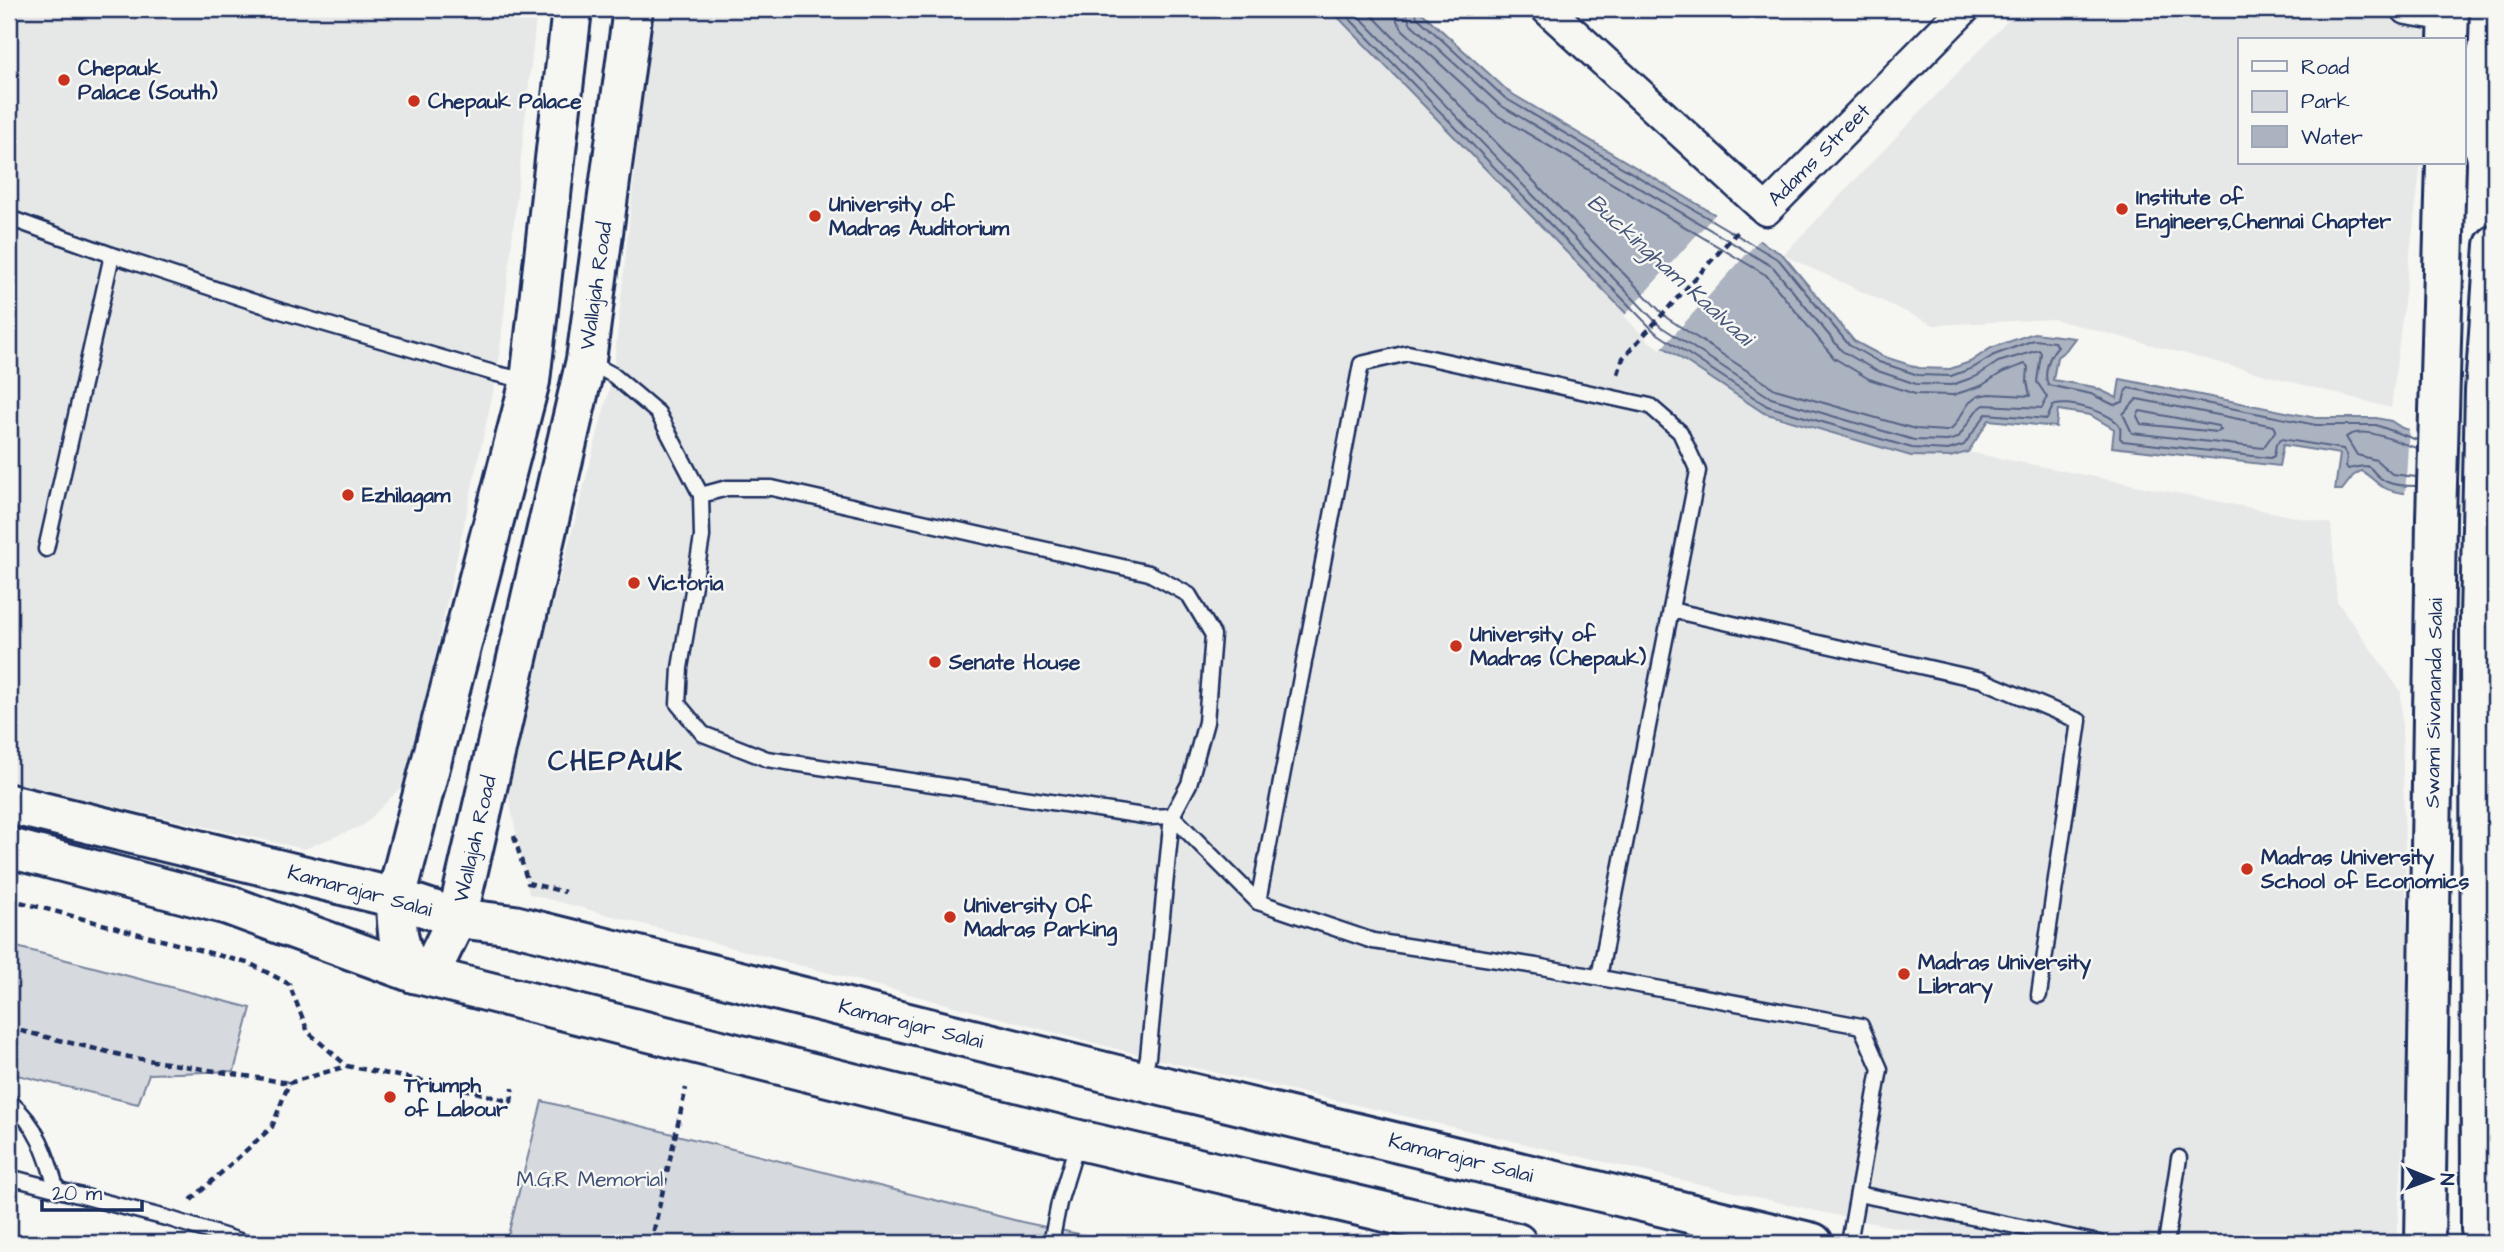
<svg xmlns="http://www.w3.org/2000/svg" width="2504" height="1252" viewBox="0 0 2504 1252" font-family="'Architects Daughter',sans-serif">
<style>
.built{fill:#e6e7e7}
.green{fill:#d6d9dd;stroke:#78849e;stroke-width:2}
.water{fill:#abb2c0;stroke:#717e99;stroke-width:2}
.pier{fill:#f6f6f2}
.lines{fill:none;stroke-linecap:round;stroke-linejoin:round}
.shore{stroke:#556385;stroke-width:2}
.lane-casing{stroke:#1b2f5e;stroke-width:19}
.street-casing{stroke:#1b2f5e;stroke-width:35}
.secondary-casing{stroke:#1b2f5e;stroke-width:44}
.primary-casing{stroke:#1b2f5e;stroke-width:44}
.path{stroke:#1b2f5e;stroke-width:4.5;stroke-dasharray:7 5;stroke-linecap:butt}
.lane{stroke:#f6f6f2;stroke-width:14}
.street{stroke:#f6f6f2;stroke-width:30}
.secondary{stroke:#f6f6f2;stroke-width:38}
.primary{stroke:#f6f6f2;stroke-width:38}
.poi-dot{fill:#c8321e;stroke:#f6f6f2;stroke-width:2.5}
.labels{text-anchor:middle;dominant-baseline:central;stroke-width:5;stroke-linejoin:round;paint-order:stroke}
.poi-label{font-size:21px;font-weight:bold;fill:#1b2f5e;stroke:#f6f6f2;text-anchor:start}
.street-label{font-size:21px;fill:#1b2f5e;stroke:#f6f6f2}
.park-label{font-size:21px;fill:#405177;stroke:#f6f6f2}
.water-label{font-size:23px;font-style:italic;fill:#46567b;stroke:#f6f6f2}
.district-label{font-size:28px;font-weight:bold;letter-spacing:2px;fill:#1b2f5e;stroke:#f6f6f2}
</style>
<rect width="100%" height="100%" fill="#f6f6f2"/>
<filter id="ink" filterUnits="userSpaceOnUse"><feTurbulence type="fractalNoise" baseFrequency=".0143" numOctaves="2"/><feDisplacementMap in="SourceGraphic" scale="14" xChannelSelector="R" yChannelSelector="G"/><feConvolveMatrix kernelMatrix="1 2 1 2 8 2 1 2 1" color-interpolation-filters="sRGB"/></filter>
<g filter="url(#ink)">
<g class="built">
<path d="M9 9H537L498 369 408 780 364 825 304 849 9 782Z"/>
<path d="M652 9H1330L1650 338 1950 457 1968 452 2331 524 2337 601 2401 692 2410 1048 2396 1243H1980L1852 1219 1148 1057 529 894 506 784 613 375Z"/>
<path d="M2019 9H2426L2427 40H2240V163H2421L2391 408 2053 319 1934 325 1783 255Z"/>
</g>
<g class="green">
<path d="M9 945 251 1008 234 1071 149 1074 138 1104 9 1073Z"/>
<path d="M542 1101 1022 1222 1121 1243H506Z"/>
</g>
<path class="water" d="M1330 9H1418L1509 92 1783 255 1854 341 1882 356 1919 368 1950 369 1970 362 1991 348 2034 333 2075 338 2066 350 2057 357 2053 380 2094 387 2117 398 2120 379 2316 418H2376L2391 421 2402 428 2445 439 2444 492C2425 493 2400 497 2383 487 2375 483 2370 475 2361 471L2353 476 2342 490H2335L2340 454 2283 445 2279 466 2112 447 2114 429 2090 415 2058 410 2056 427 1989 420 1968 452 1950 457 1911 456 1764 413 1650 338Z"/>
<g class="pier">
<path d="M1718 211 1762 237 1661 349 1648 341 1624 316Z"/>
<path d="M2409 427 2446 436 2495 438 2465 498 2405 496Z"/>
</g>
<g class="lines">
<g class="shore">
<path d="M1340 9 1655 332 1767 406 1912 448 1948 450 1964 445 1986 414 2047 419 2053 406C2065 399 2115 413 2120 427 2121 429 2120 436 2120 438L2123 441 2270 458 2274 456 2276 444 2281 439 2343 449 2347 455 2346 466 2348 469C2379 461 2365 471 2387 482 2396 486 2407 486 2416 486"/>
<path d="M1352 9 1660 326 1771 398 1914 440 1947 441 1958 438 1976 411 1984 405 2042 408 2047 397 2037 382 2041 353 2039 350 1998 362 1977 376 1952 385 1916 384 1875 370 1842 351 1773 267 1500 105 1410 23 1405 9"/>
<path d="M1366 9 1667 318 1775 389 1915 429 1946 431 1952 429 1969 403 1978 396 1989 394 2030 396 2027 381 2028 367 2025 364 2003 372 1981 386 1953 395 1915 394 1869 379 1834 358 1766 275 1495 114 1403 30 1397 21 1395 9"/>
<path d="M1414 9 1417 17 1505 98 1779 260 1849 345 1879 362 1918 375 1951 376 1973 368 1994 355 2034 340 2054 342 2058 346C2049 355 2043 373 2048 385L2091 394 2114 405 2123 402 2126 390 2129 388 2316 425H2376L2417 440"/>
<path d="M2137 399 2274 426 2276 430 2263 448 2132 433 2123 414Z"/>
<path d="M2140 411 2218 426 2221 430 2217 432 2141 424 2137 416Z"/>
<path d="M2416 477 2392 474 2376 460 2357 455 2346 437C2365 424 2397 443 2417 448"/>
</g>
<g class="lane-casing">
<g id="lane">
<path d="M9 218 112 255 281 311 497 374 528 381"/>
<path d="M587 361 613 375 658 413 701 495 702 537 680 668 678 704 703 734 767 759 1150 817 1172 816 1258 902 1373 941 1536 966 1861 1026 1880 1069 1849 1243"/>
<path d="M701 495 727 488H772L1149 573 1189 595 1213 635 1206 722 1189 784 1172 816 1148 1057 1142 1079"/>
<path d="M46 549 112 255"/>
<path d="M1671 610 1982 680 2079 721 2039 995"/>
<path d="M1258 902 1361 364 1408 353 1650 406 1680 432 1698 471 1599 977"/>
<path d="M9 1101C38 1126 46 1153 57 1190"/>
<path d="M9 1177 170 1219 246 1243"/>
<path d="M1858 1194 2099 1243"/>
<path d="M1051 1243 1059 1203 1078 1141"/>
<path d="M2166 1243 2179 1158"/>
</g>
</g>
<g class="street-casing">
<g id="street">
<path d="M1547 9 1766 210 1964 9"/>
<path d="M2407 9 2449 16"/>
</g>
</g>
<g class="secondary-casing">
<g id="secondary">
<path d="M572 9 530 381 396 898C397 928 396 947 414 973L436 961 457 918 586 360 633 9"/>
<path d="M2448 40 2449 9"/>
<path d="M2425 1243 2436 519 2446 163"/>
<path d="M2484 1243 2481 1229 2480 619 2485 391 2495 245"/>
</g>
</g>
<g class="primary-casing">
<g id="primary">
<path d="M9 804 396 898 457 918 514 925 1141 1081 1813 1243"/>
<path d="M9 848 228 905 414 973 1079 1140 1517 1243"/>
</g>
</g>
<g class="path">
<path d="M1618 374 1623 358 1740 229"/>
<path d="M514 836 528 883 565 892"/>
<path d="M9 899 251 964 289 984 308 1032 347 1066 465 1089 511 1102 513 1088"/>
<path d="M9 1028 129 1057 289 1083"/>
<path d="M191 1200 272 1127 289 1083 347 1066"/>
<path d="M651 1243 686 1088"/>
</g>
<use href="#lane" class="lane"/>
<use href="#street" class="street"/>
<use href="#secondary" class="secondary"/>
<use href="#primary" class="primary"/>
</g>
</g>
<g class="poi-dot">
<circle cx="64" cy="80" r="7"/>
<circle cx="414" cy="101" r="7"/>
<circle cx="2122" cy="209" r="7"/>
<circle cx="815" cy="216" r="7"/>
<circle cx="348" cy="495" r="7"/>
<circle cx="634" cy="583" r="7"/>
<circle cx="1456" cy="646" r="7"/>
<circle cx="935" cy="662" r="7"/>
<circle cx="2247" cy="869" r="7"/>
<circle cx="950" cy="917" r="7"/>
<circle cx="1904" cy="974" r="7"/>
<circle cx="390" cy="1097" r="7"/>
</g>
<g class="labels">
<g class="poi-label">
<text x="78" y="68">Chepauk<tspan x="78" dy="24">Palace (South)</tspan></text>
<text x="428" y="101">Chepauk Palace</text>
<text x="2136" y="197">Institute of<tspan x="2136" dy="24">Engineers,Chennai Chapter</tspan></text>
<text x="829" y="204">University of<tspan x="829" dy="24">Madras Auditorium</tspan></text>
<text x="362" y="495">Ezhilagam</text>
<text x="648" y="583">Victoria</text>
<text x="1470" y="634">University of<tspan x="1470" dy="24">Madras (Chepauk)</tspan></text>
<text x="949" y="662">Senate House</text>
<text x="2261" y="857">Madras University<tspan x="2261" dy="24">School of Economics</tspan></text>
<text x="964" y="905">University Of<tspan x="964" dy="24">Madras Parking</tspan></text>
<text x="1918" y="962">Madras University<tspan x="1918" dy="24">Library</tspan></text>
<text x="404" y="1085">Triumph<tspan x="404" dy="24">of Labour</tspan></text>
</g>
<g class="street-label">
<text transform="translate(1819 155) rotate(-45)">Adams Street</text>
<text transform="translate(596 286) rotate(-82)">Wallajah Road</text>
<text transform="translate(2434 703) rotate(-89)">Swami Sivananda Salai</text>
<text transform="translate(475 839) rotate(-77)">Wallajah Road</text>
<text transform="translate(360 891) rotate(15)">Kamarajar Salai</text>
<text transform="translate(911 1024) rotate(14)">Kamarajar Salai</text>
<text transform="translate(1461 1158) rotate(14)">Kamarajar Salai</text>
</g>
<g class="park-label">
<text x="590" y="1179">M.G.R Memorial</text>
</g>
<g class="water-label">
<text transform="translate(1670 270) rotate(42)">Buckingham Kaalvaai</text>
</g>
<g class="district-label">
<text x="616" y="761">CHEPAUK</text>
</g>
</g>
<rect width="2504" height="1252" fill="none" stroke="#f6f6f2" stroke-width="35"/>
<rect x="18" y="18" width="2469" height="1217" fill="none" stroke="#1b2f5e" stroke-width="2.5" filter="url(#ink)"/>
<rect x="2238" y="38" width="228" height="126" fill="#f6f6f2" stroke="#9ea6b7" stroke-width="2"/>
<rect x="2252" y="61" width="35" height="10" fill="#f6f6f2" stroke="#9ea6b7" stroke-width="2"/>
<text x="2301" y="74" font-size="21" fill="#1b2f5e">Road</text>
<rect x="2252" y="91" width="35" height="21" fill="#d6d9dd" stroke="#9ea6b7" stroke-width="2"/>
<text x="2301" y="108" font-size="21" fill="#1b2f5e">Park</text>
<rect x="2252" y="126" width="35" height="21" fill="#abb2c0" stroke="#9ea6b7" stroke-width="2"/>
<text x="2301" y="144" font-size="21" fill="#1b2f5e">Water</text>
<g transform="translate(2431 1179) rotate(91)" stroke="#f6f6f2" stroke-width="5" paint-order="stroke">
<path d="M0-5L12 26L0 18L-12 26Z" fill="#1b2f5e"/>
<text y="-10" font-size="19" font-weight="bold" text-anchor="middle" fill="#1b2f5e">N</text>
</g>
<path d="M42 1200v10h100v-10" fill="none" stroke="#1b2f5e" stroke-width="3.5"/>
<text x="52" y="1200" font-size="21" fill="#1b2f5e" stroke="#f6f6f2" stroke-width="5" paint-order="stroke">20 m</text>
</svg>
